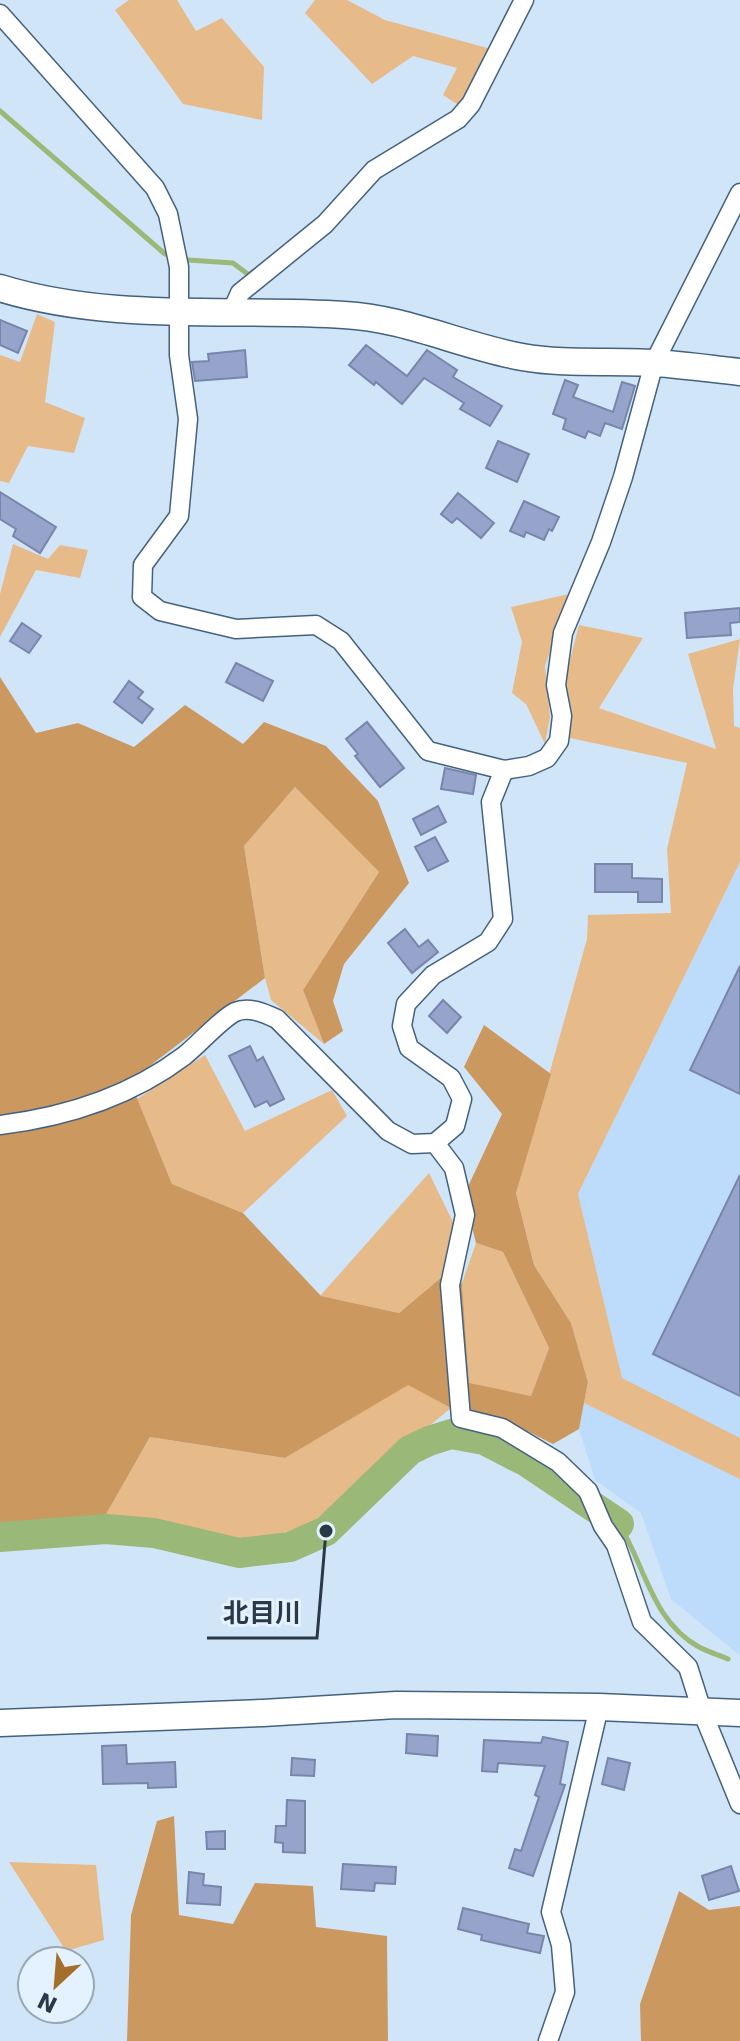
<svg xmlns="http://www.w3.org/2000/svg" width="740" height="2041" viewBox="0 0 740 2041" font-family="'DejaVu Sans','Noto Sans JP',sans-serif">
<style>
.built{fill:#bddcfc}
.green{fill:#e7ba8a}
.forest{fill:#cb9960}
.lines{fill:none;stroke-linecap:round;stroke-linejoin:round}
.stream{stroke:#9ab877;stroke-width:5}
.river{stroke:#9ab877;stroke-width:30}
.building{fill:#96a4cb;stroke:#7886ab;stroke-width:2}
.street-casing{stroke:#44627f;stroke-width:21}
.secondary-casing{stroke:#44627f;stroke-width:29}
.street{stroke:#fff;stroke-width:18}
.secondary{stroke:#fff;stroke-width:26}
.leader{fill:none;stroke:#2b3846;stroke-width:3}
.callout-dot{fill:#2b3846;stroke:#e4f1ff;stroke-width:3}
.callout-label{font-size:26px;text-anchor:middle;font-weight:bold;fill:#2b3846;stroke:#e4f1ff;stroke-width:6;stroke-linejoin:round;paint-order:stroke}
</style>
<rect width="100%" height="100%" fill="#d1e5f9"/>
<path class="built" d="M740 862V1653L739 1655 671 1599 641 1513 595 1480 579 1429 584 1403 622 1378 578 1194Z"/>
<g class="green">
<path d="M129 0H177L196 31 222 18 264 67 262 120 183 104 115 10Z"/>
<path d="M315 0H347L385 20 491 49 460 106 443 95 457 68 413 56 372 84 305 13Z"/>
<path d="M37 314 55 322 45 402 85 418 74 453 28 446 9 483 0 481V355L20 362Z"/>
<path d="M13 544 48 559 60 545 88 550 80 578 36 570 0 637V594Z"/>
<path d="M569 594 545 666 550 717 545 744 526 704 512 693 522 642 511 607Z"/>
<path d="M579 625 643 638 599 708 716 749 688 654 740 639 733 689 734 726 740 728V862L578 1194 622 1378 740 1438V1479L584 1403 588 1382 571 1323 534 1265 516 1193 587 939 588 915 671 913 667 849 687 763 570 738 564 683Z"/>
<path d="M295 787 379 872 303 990 324 1044 271 1000 265 978 244 846Z"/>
<path d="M205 1055 245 1131 332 1090 347 1116 243 1213 172 1184 137 1099Z"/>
<path d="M429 1173 454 1224 443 1276 399 1313 320 1296Z"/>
<path d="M476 1243 503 1252 549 1348 531 1396 469 1384 462 1283Z"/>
<path d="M408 1384 451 1408 308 1526 246 1543 154 1526 100 1525 150 1437 285 1458Z"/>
<path d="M9 1862 96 1865 104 1940 66 1951Z"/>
</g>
<g class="forest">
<path d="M0 677 36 733 78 723 134 747 185 705 243 744 264 722 326 746 378 801 409 883 344 964 333 1001 343 1031 324 1044 303 990 379 872 295 787 244 846 265 978 130 1081 172 1184 243 1213 321 1296 399 1313 443 1276 462 1283 469 1383 531 1396 549 1348 503 1252 476 1243 464 1195 502 1114 464 1067 484 1025 551 1074 516 1193 534 1265 571 1323 588 1382 579 1429 553 1444 515 1425 451 1408 408 1385 285 1458 150 1437 100 1525 0 1532Z"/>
<path d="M174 1816 179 1915 233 1924 255 1883 313 1886 316 1927 387 1936 388 2041H127L131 1915 157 1821Z"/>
<path d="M679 1891 709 1910 740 1906V2041H641L640 2004Z"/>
</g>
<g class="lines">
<g class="stream">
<path d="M0 111 165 254"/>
<path d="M188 260 233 263 249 275 254 271"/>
<path d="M619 1524C645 1566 652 1621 699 1647 708 1652 719 1655 728 1659"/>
</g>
<path class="river" d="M0 1537 106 1529 154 1533 239 1553 290 1547 326 1531 410 1450 429 1441 451 1434 484 1440 527 1462 619 1524"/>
</g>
<g class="building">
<path d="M0 320 27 331 18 353 0 345Z"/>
<path d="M366 345 407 376 427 350 457 370 453 377 502 406 490 426 460 409 464 403 424 378 402 404 376 382 374 385 349 365Z"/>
<path d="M245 350 247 377 195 381 192 362 209 361 208 354Z"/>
<path d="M565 380 578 385 573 397 613 412 622 382 635 386 622 429 605 423 600 436 588 431 585 438 563 429 566 419 553 414Z"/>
<path d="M498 441 529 454 517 482 486 468Z"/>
<path d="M0 492 56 527 40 553 13 536 16 529 0 519Z"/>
<path d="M458 493 494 523 481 538 457 518 452 523 441 514Z"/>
<path d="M524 501 559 517 552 531 549 529 544 540 526 532 524 537 510 531Z"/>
<path d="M740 608V622L730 623 731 635 687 638 685 613Z"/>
<path d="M22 623 41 636 29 653 10 641Z"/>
<path d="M236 663 273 681 263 701 226 682Z"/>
<path d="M129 681 143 692 138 698 153 709 142 723 114 702Z"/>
<path d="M367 722 404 768 380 787 355 756 358 754 346 739Z"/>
<path d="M445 768 476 775 473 794 441 789Z"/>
<path d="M438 806 446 822 421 835 413 819Z"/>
<path d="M435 837 448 861 428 871 415 847Z"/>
<path d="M595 864H632V878L662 879V902H638V892H595Z"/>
<path d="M405 929 419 947 428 940 438 952 412 973 388 943Z"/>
<path d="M740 966V1094L690 1070Z"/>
<path d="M443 1000 461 1017 447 1033 429 1016Z"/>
<path d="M250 1046 257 1061 263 1057 284 1099 270 1106 267 1101 255 1107 229 1056Z"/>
<path d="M740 1175V1396L653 1354Z"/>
<path d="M407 1734 438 1736 437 1756 406 1753Z"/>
<path d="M543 1737 568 1742 560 1784 565 1785 533 1876 509 1868 515 1849 521 1851 539 1797 535 1795 545 1766 498 1763 497 1772 482 1771 484 1740 541 1743Z"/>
<path d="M126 1745 127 1764 175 1762 176 1787 148 1788V1783L103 1784 102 1746Z"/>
<path d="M292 1758 315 1760 314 1776 291 1775Z"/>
<path d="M608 1758 630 1763 624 1790 602 1784Z"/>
<path d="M287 1800 305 1801V1853L283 1852V1843L275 1842 276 1826H286Z"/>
<path d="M225 1831V1849H207L206 1832Z"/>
<path d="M343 1864 396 1867 395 1884 375 1883 374 1891 341 1889Z"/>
<path d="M731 1866 739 1891 709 1900 702 1876Z"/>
<path d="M189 1872 204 1874 203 1885 221 1887 220 1905 187 1903Z"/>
<path d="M463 1908 529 1924 527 1933 544 1936 540 1953 481 1940 482 1935 458 1929Z"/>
</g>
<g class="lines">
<g class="street-casing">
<g id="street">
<path d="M0 14 155 188 168 214 179 267V355L188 419 179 516 143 565 142 597 160 611 236 629 316 625 341 641 428 751 504 770 529 766 547 758 559 741 562 716 556 685 563 633 601 542 623 477 654 363 740 193"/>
<path d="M232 311 240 293 325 224 374 170 458 119 471 104 524 0"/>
<path d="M0 1125C65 1117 131 1096 184 1056 198 1045 221 1019 235 1012 249 1006 264 1013 277 1019L388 1131 412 1144 435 1143 455 1126 462 1099 451 1078 409 1048 402 1026 406 1004 433 975 488 942 503 919 491 802 504 770"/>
<path d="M435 1143 454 1168 465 1215 450 1285 461 1418 502 1428 558 1462 588 1491 603 1526 616 1545 642 1622 688 1667 702 1711 740 1804"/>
<path d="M548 2041 565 1992 561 1945 551 1912 599 1707"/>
</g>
</g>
<g class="secondary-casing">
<g id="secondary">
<path d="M0 288C110 322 230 308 344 315 405 318 462 346 522 357 566 365 611 360 655 363 684 365 712 369 740 372"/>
<path d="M0 1723 263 1713 396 1705 599 1707 740 1713"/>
</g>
</g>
<use href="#street" class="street"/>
<use href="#secondary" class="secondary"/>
</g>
<path class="leader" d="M326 1531L317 1638H207"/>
<circle class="callout-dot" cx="326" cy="1531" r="8"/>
<g class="callout-label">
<text x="262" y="1622">北目川</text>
</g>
<g transform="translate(56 1985) rotate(206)"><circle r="38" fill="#e4f1ff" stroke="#9aa7b5" stroke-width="2"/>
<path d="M0-6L14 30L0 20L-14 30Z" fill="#a56e29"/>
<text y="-12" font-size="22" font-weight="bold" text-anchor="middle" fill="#2b3846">N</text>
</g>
</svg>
